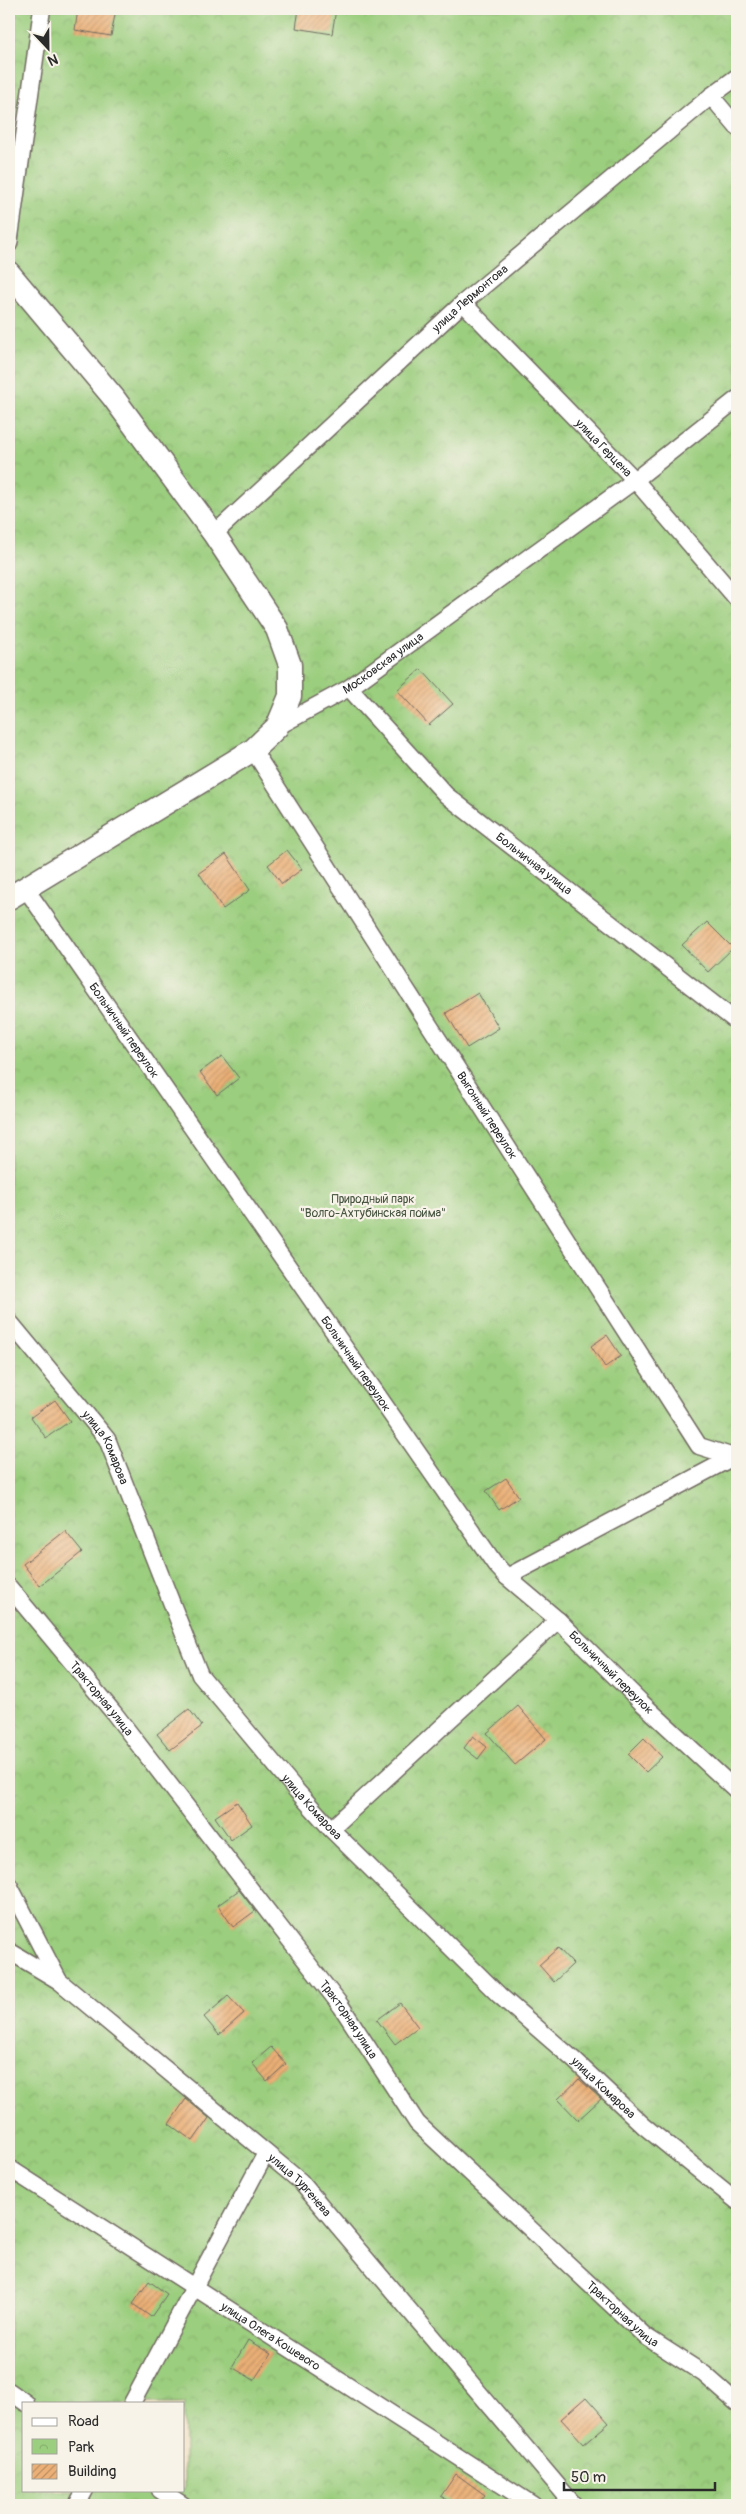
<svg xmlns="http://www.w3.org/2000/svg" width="746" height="2514" viewBox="0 0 746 2514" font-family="Pangolin,sans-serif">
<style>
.park{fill:url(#park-crowns);stroke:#637c54;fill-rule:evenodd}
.building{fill:url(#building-hatch)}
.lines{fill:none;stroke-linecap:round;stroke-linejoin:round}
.street-casing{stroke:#716a61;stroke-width:19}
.secondary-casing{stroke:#716a61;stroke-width:25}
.street{stroke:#fff;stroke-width:16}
.secondary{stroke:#fff;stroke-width:22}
.labels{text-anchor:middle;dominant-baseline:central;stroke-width:4.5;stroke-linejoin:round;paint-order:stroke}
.street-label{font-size:12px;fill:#2b2b2b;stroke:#f7f3e8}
.park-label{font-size:12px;fill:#475440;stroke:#f7f3e8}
</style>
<defs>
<pattern id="park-crowns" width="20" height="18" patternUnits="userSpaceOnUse" patternTransform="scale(1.25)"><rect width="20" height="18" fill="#9bce7e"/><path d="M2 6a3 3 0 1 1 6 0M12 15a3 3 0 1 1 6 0" fill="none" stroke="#86b16d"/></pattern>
<pattern id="building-hatch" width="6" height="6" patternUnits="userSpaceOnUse" patternTransform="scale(1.25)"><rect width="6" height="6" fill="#ebb077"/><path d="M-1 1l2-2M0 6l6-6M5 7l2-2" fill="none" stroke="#bf8f62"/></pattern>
</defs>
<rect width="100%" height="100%" fill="#f7f3e8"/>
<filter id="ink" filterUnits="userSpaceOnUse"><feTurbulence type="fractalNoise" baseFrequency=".02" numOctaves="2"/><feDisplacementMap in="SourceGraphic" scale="10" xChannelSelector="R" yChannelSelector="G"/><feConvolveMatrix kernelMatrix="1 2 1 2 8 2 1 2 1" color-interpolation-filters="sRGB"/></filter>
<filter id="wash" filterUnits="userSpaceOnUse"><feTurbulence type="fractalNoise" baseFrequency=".0096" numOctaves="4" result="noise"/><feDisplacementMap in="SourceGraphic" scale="20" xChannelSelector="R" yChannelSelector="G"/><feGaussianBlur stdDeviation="1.12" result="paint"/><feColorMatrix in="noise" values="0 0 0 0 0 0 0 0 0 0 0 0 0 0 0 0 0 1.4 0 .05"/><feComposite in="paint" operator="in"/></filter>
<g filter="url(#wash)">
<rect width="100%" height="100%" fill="#f2e0c4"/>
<path class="park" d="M9 9H737V2505H9ZM24 2403H184V2490H24Z"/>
<g id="blocks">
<g class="building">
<path d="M78 9H116L111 36 75 30Z"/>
<path d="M299 9H336L332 34 296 28Z"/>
<path d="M421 669 453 704 429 725 397 690Z"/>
<path d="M287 850 302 869 282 884 268 865Z"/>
<path d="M226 854 250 890 223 909 199 873Z"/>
<path d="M707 922 733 948 708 972 682 945Z"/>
<path d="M478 993 499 1028 467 1048 446 1013Z"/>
<path d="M222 1056 239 1078 217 1095 200 1072Z"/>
<path d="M607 1335 621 1356 605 1367 591 1346Z"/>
<path d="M55 1400 70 1421 46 1438 31 1417Z"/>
<path d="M506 1478 519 1497 499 1510 486 1491Z"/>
<path d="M65 1531 82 1552 40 1586 23 1564Z"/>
<path d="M518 1706 546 1739 515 1765 487 1733Z"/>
<path d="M189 1709 202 1726 170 1750 157 1734Z"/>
<path d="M473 1736 487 1747 478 1759 464 1748Z"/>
<path d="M644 1738 662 1757 646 1772 628 1754Z"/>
<path d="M237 1802 252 1825 231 1840 215 1817Z"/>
<path d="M239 1890 255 1911 233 1927 218 1905Z"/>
<path d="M558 1948 573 1964 554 1982 539 1965Z"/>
<path d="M228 1996 244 2013 219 2035 204 2017Z"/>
<path d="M400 2003 418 2027 395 2044 377 2020Z"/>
<path d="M271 2047 286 2064 267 2081 252 2063Z"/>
<path d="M579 2079 601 2099 578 2120 558 2099Z"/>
<path d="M186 2099 209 2118 193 2141 169 2124Z"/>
<path d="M149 2281 167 2294 151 2317 133 2304Z"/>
<path d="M248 2340 271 2354 254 2380 232 2367Z"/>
<path d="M586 2397 609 2423 584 2444 561 2419Z"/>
<path d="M456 2474 485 2495 477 2505H454L441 2496Z"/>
</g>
</g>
</g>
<g filter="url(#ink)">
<use href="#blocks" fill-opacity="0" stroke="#716a61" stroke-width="1"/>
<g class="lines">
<g class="street-casing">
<g id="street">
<path d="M711 96 737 127"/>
<path d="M9 244 42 9"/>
<path id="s1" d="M463 303 635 480 737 599"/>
<path id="s2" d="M214 534 463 303 711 96 737 77"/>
<path id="s3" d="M349 688 446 795 737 1022"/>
<path id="s4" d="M277 727 349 688 635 480 737 399"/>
<path id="s5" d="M253 750 699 1446 737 1458"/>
<path id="s6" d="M26 889 495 1564 507 1577 558 1620 642 1703 737 1791"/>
<path id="s7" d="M9 1321 107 1439 200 1675 296 1790 331 1829 499 1995 574 2060 644 2126 737 2201"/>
<path d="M507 1577 737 1455"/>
<path id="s8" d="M9 1587 114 1713 341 2006 417 2123 645 2336 704 2374 737 2403"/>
<path d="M331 1829 558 1620"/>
<path id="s9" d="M9 1885 59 1981 300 2181 574 2505"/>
<path d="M9 1951 59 1981"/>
<path id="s10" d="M9 2168 533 2505"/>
<path d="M9 2391 26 2403"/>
<path d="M132 2403 266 2153"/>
<path d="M160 2490 183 2505"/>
<path d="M77 2505 85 2490"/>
</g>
</g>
<g class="secondary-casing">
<path id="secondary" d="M9 273 113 397 214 534 277 629 290 665V696L277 727 253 750 9 898"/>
</g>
<use href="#street" class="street"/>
<use href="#secondary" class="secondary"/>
</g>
</g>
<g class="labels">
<g class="street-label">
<text stroke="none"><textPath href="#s2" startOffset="348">улица Лермонтова</textPath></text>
<text stroke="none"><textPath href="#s1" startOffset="202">улица Герцена</textPath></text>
<text stroke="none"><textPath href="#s4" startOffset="124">Московская улица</textPath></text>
<text stroke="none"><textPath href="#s3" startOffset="256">Больничная улица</textPath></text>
<text stroke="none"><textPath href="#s6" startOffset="172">Больничный переулок</textPath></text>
<text stroke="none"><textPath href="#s5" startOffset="434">Выгонный переулок</textPath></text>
<text stroke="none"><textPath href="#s6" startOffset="578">Больничный переулок</textPath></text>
<text stroke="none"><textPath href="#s7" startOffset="160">улица Комарова</textPath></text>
<text stroke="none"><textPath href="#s6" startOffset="981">Больничный переулок</textPath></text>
<text stroke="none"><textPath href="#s8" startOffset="145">Тракторная улица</textPath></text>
<text stroke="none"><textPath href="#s7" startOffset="580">улица Комарова</textPath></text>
<text stroke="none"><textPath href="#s8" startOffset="550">Тракторная улица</textPath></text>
<text stroke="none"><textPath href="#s7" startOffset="985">улица Комарова</textPath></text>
<text stroke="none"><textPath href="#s9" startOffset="424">улица Тургенева</textPath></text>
<text stroke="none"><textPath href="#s8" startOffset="955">Тракторная улица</textPath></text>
<text stroke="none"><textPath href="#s10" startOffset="311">улица Олега Кошевого</textPath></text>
</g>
<g class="park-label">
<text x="373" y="1199">Природный парк<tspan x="373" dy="14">"Волго-Ахтубинская пойма"</tspan></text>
</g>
</g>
<rect width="746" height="2514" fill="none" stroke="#f7f3e8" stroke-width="30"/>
<rect x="22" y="2402" width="162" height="90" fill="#f7f3e8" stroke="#a5a39c"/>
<rect x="32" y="2418" width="25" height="8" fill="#ffffff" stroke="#a5a39c"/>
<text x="68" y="2426" font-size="15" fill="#2b2b2b">Road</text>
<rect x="32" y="2439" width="25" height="15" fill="url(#park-crowns)" stroke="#a5a39c"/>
<text x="68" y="2452" font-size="15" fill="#2b2b2b">Park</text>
<rect x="32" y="2464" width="25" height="15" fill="url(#building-hatch)" stroke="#a5a39c"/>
<text x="68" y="2476" font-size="15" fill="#2b2b2b">Building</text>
<g transform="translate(48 48) rotate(158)" stroke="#f7f3e8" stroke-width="4" paint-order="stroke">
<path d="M0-4L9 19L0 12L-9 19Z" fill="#2b2b2b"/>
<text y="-8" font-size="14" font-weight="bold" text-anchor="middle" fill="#2b2b2b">N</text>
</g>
<path d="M564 2482v8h151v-8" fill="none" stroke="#2b2b2b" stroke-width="2.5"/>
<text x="571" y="2482" font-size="15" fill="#2b2b2b" stroke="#f7f3e8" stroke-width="4" paint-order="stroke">50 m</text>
</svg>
